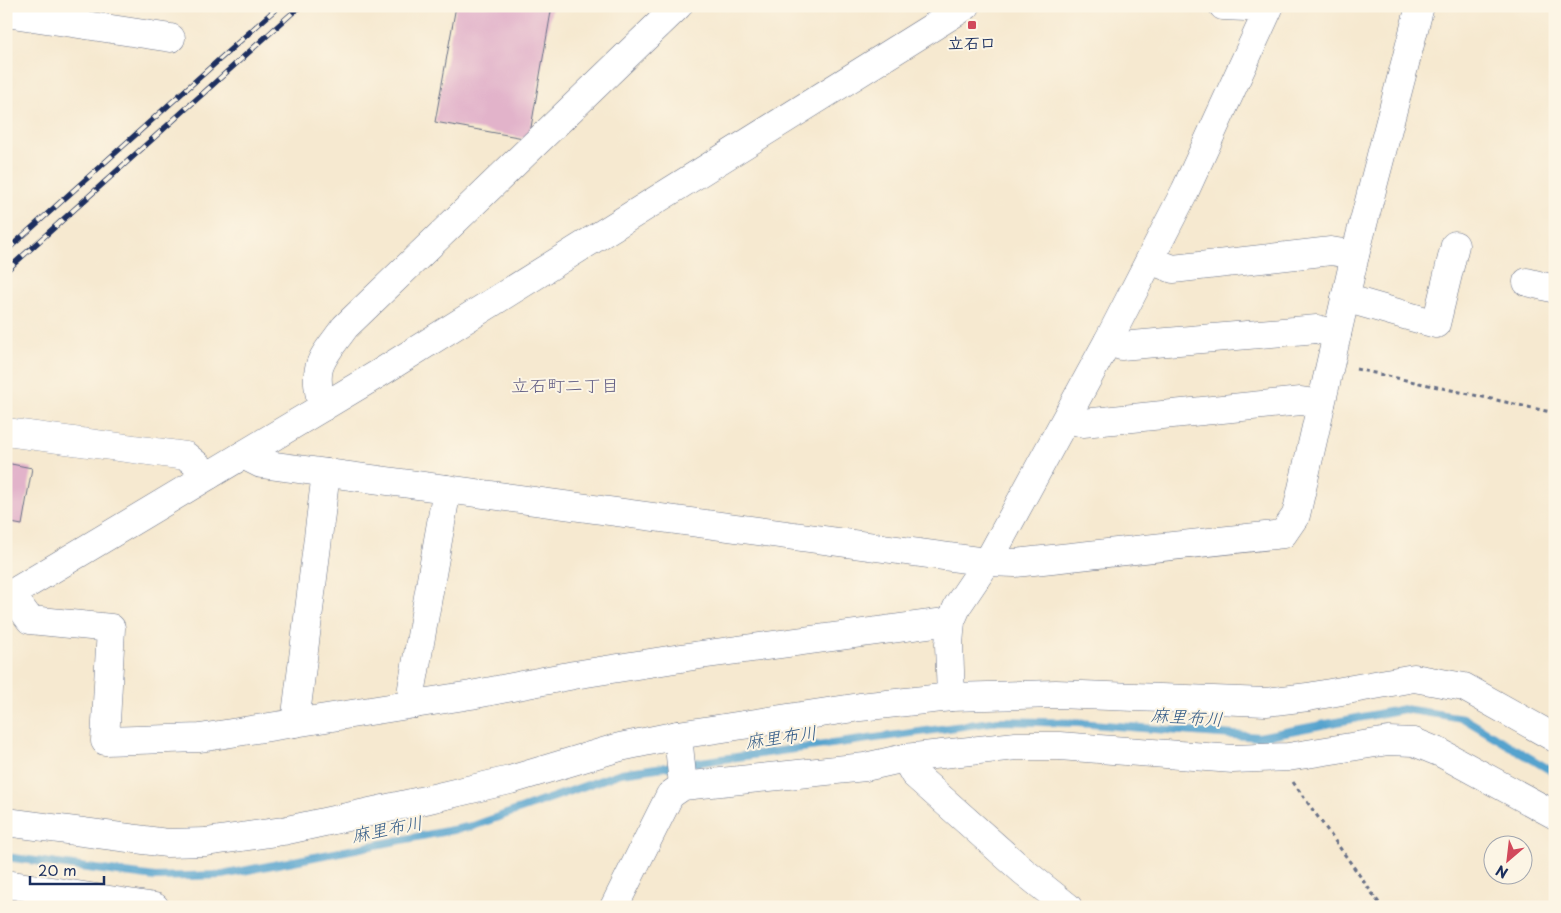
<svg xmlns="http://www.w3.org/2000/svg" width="1561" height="913" viewBox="0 0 1561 913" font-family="'Playpen Sans','Klee One',sans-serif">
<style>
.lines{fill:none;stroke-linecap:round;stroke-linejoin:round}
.stream{stroke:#54a3ce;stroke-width:8}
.building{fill:#e2b3ca}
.minor-casing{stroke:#687086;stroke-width:29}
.path{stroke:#687086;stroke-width:3;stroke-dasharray:4 4;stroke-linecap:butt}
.minor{stroke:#fff;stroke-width:28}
.rail-casing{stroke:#1b2f5e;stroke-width:5.5}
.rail{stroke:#fcf5e5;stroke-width:4;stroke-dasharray:11;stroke-linecap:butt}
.poi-dot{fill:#d1495b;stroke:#fcf5e5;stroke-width:2}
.labels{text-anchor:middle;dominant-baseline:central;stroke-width:4;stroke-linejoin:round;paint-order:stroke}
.poi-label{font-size:16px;font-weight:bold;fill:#1b2f5e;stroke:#fcf5e5}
.neighbourhood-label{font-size:18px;fill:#615d84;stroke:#fcf5e5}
.water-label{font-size:18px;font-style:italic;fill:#2f5885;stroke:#fcf5e5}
</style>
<rect width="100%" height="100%" fill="#fcf5e5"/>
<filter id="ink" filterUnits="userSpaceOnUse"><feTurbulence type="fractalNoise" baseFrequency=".02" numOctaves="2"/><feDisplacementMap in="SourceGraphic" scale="10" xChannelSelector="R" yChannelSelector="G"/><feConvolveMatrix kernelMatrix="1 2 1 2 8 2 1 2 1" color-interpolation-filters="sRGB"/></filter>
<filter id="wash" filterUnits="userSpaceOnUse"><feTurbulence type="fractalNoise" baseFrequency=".0096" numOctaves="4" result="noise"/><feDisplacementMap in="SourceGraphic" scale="20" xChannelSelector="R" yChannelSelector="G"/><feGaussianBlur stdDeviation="1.12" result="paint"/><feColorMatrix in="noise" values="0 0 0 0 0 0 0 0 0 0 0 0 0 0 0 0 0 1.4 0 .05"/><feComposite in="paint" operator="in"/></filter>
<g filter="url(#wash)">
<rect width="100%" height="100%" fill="#f6e9d0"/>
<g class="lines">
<path class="stream" d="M6 857 155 877 222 875 473 826 621 773 999 721 1078 723 1259 737 1404 709 1463 718 1555 773"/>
</g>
<g id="blocks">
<g class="building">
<path d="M456 6H552L529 139 435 122Z"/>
<path d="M6 463 32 468 22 525 6 522Z"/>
</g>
</g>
</g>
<g filter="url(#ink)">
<use href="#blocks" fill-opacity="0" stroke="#687086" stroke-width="1"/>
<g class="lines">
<g class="minor-casing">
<g id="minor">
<path d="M6 13 171 38"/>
<path d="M1150 260 1173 269 1331 251 1355 255"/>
<path d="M1527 282 1555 289"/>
<path d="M1345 298 1436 324 1455 245"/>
<path d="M1108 341 1121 346 1317 329 1337 335"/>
<path d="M323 407C310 366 322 359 345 327L678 6"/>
<path d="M1067 419 1083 423 1301 401 1321 404"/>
<path d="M6 432 186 456 209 475"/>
<path d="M243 455 261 464 987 562 1015 563 1283 534 1296 515 1355 255 1420 6"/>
<path d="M11 594 30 620 111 628 105 741 200 738 471 695 574 675 700 655 951 621"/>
<path d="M6 597 378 374 966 6"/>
<path d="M951 697 949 644 951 621 958 605 991 556 1108 341 1185 191 1269 8 1223 6"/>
<path d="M415 704 412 688 447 489"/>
<path d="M295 723 326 473"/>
<path d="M678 735 683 786"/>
<path d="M905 758 914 774 1023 871 1068 907"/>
<path d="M6 822 167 843 206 842 283 831 425 800 510 780 620 747 678 735 860 707 951 697 1056 694 1266 702 1308 697 1414 678 1464 687 1555 738"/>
<path d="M6 884 155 907"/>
<path d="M614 907 670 795 683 786 865 767 905 758 1016 746H1059L1233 759 1288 757 1388 741 1414 742 1441 753 1555 815"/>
</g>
</g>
<g class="path">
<path d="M1356 369 1555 413"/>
<path d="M1293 782 1382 907"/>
</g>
<use href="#minor" class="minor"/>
<g class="rail-casing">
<g id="rail">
<path d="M6 251 279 6"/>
<path d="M6 271 300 6"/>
</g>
</g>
<use href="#rail" class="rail"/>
</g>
</g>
<rect class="poi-dot" x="967" y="20" width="10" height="10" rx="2.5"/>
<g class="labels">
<g class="poi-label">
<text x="972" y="42">立石口</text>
</g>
<g class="neighbourhood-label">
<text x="565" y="384">立石町二丁目</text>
</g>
<g class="water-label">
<text transform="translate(1187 716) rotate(4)">麻里布川</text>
<text transform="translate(781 736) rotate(-8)">麻里布川</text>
<text transform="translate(387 828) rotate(-11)">麻里布川</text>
</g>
</g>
<rect width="1561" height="913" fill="none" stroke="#fcf5e5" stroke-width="25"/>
<g transform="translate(1508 860) rotate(208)"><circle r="24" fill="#fcf5e5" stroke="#a2a6af"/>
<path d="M0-4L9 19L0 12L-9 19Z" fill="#d1495b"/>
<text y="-8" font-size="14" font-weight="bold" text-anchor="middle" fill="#1b2f5e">N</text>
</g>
<path d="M30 876v8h74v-8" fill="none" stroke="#1b2f5e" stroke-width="2.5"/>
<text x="38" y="876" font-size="15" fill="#1b2f5e" stroke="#fcf5e5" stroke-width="4" paint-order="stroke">20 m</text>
</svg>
